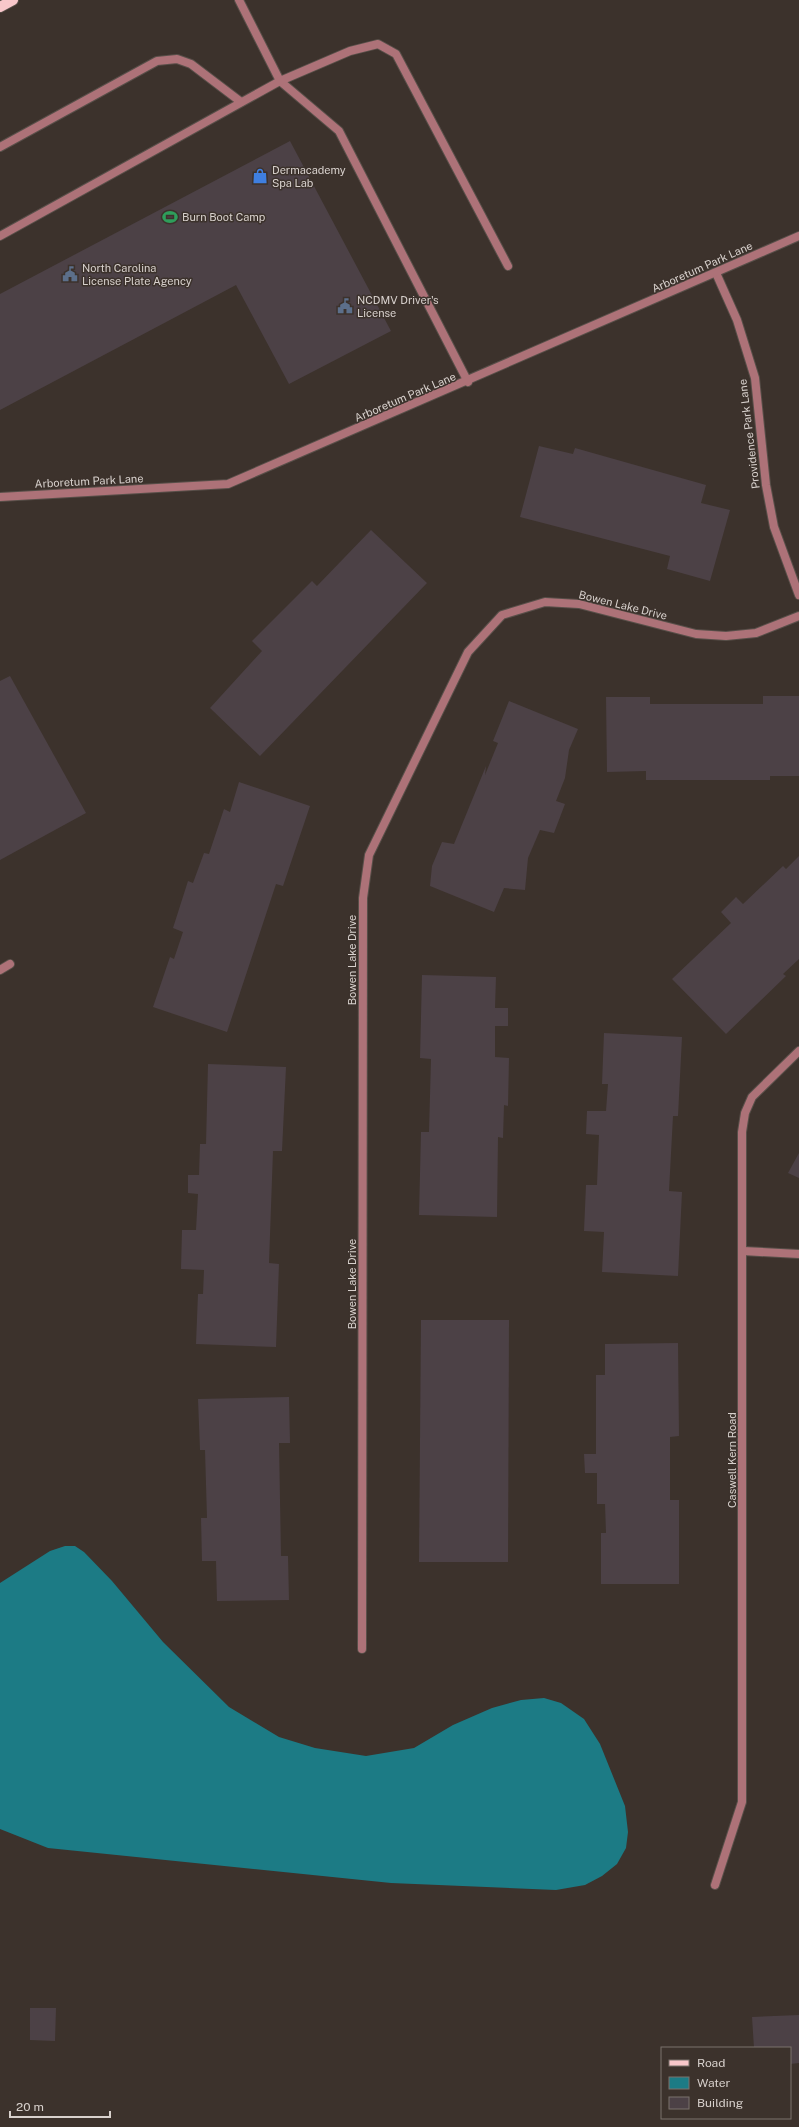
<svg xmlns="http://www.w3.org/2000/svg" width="799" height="2127" viewBox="0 0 799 2127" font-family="'Public Sans',sans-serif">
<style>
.water{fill:#1c7b85}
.building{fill:#4c4146}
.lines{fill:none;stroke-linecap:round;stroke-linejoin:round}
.service-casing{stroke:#584f49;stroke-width:10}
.minor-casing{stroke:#584f49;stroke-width:10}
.primary-casing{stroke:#584f49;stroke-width:12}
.service{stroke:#ad7278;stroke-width:8}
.minor{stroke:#ad7278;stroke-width:8}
.primary{stroke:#f8c7ca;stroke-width:10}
.labels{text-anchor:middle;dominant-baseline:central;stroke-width:3;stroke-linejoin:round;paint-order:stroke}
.poi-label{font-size:11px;fill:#d8d1cd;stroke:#3c322c;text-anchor:start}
.street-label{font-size:11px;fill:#d8d1cd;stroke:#3c322c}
</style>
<rect width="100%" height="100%" fill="#3c322c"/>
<path class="water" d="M65 1546H75L84 1552 112 1581 163 1642 229 1707 279 1737 315 1748 366 1756 414 1748 453 1725 492 1708 521 1700 544 1698 561 1703 584 1719 600 1744 625 1806 628 1832 626 1848 617 1864 602 1876 585 1885 556 1890 391 1883 48 1848 0 1829V1583L50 1551Z"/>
<g class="building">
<path d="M290 141 391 331 289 384 236 285 0 410V294Z"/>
<path d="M539 446 573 454 575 448 706 485 701 503 730 510 710 581 667 569 670 556 520 517Z"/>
<path d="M371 530 427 583 260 756 210 708 262 651 252 641 312 581 317 586Z"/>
<path d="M10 676 86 813 0 860V681Z"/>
<path d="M763 696H799V776H770V780H646V771L607 772 606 697H650V704H763Z"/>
<path d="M509 701 578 729 569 750 565 778 556 801 565 804 554 833 540 830 528 858 525 890 504 888 494 912 430 886 432 866 442 842 454 844 486 766 485 775 498 743 493 741Z"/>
<path d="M239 782 310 806 283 886 276 884 227 1032 153 1007 170 957 174 959 183 932 173 928 188 881 193 883 204 853 209 854 224 809 230 812Z"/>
<path d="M799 856V959L783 974 786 976 726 1034 672 979 731 923 721 912 736 897 743 904 783 866 786 869Z"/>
<path d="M422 975 496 977 495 1008H508V1026H495V1057L509 1058 508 1106 504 1105 503 1138 498 1137 497 1217 419 1215 421 1132H429L431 1059 420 1058Z"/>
<path d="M604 1033 682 1037 678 1116H673L669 1191 682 1192 678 1276 602 1272 604 1232 584 1231 586 1185H597L599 1135 586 1134 587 1111H606L608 1084H602Z"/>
<path d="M208 1064 286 1067 282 1151H273L269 1263 279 1264 276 1347 196 1344 198 1294H203L204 1270 181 1269 182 1230H196L198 1194 188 1193V1175H199L200 1144H206Z"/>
<path d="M799 1153V1178L788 1173Z"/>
<path d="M421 1320H509L508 1562H419Z"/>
<path d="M678 1343 679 1436 670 1437V1500H679V1584H601V1533H606L605 1504H597V1473H585L584 1454H596V1375H605V1344Z"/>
<path d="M289 1397 290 1443H279L281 1556H288L289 1600 217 1601 216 1561H202L201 1518H207L205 1450H200L198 1399Z"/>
<path d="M30 2008H56L55 2041 30 2040Z"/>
<path d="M799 2015V2063L790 2064V2048H754L752 2017Z"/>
</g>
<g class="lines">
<g class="service-casing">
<g id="service">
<path d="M239 0 280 81 339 131 468 382"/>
<path d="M0 147 157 61 177 59 191 64 241 102"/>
<path d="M0 236 280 81 350 51 378 44 396 54 508 266"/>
<path d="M0 970 10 964"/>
</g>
</g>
<g class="minor-casing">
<g id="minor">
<path d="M716 273 737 320 755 378 766 485 774 527 799 595"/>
<path d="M0 497 228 484 799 236"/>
<path d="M743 1251 799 1254"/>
<path d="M362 1649 363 898 369 855 468 652 502 615 545 602 579 604 696 634 726 636 756 633 799 616"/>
<path d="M715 1885 742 1802V1132L745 1113 752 1097 799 1051"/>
</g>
</g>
<g class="primary-casing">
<path id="primary" d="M0 7 13 0"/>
</g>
<use href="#service" class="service"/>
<use href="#minor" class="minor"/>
<use href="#primary" class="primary"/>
</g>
<defs>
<g id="shop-bare" transform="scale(1.2)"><path d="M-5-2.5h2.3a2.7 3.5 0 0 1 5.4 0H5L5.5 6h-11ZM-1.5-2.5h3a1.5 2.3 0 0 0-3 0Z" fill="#3f7fe0" stroke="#3c322c" stroke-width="2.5" paint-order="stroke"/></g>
<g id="stadium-bare" transform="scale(1.2)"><path d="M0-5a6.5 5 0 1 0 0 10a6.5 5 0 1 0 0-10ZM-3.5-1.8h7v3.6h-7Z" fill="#2e9e5b" stroke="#3c322c" stroke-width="2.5" paint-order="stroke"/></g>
<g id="civic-bare" transform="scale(1.2)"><path d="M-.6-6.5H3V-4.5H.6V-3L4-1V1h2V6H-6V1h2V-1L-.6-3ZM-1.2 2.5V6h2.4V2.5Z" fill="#5c6f8a" stroke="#3c322c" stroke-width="2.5" paint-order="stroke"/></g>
</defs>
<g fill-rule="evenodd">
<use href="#shop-bare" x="260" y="176"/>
<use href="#stadium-bare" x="170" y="217"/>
<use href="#civic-bare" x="70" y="274"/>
<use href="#civic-bare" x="345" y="306"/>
</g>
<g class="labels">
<g class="poi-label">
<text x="272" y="170">Dermacademy<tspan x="272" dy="13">Spa Lab</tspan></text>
<text x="182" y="217">Burn Boot Camp</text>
<text x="82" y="268">North Carolina<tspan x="82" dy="13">License Plate Agency</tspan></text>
<text x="357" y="300">NCDMV Driver's<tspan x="357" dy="13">License</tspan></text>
</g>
<g class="street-label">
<text transform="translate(702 267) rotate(-24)">Arboretum Park Lane</text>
<text transform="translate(405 397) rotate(-23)">Arboretum Park Lane</text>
<text transform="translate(749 434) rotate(-97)">Providence Park Lane</text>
<text transform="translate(89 481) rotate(-3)">Arboretum Park Lane</text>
<text transform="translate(623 605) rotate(14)">Bowen Lake Drive</text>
<text transform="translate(352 960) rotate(-90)">Bowen Lake Drive</text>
<text transform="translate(352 1284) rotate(-90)">Bowen Lake Drive</text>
<text transform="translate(732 1460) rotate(-90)">Caswell Kern Road</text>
</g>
</g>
<rect x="661" y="2047" width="130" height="72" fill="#3c322c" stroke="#7a726c"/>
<rect x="669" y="2060" width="20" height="6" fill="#f8c7ca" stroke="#7a726c"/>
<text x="697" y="2067" font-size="12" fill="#d8d1cd">Road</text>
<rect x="669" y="2077" width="20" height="12" fill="#1c7b85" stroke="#7a726c"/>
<text x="697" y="2087" font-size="12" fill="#d8d1cd">Water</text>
<rect x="669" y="2097" width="20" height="12" fill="#4c4146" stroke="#7a726c"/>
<text x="697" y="2107" font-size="12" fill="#d8d1cd">Building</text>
<path d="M10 2111v6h100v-6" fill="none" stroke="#d8d1cd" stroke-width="2"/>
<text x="16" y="2111" font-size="12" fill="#d8d1cd" stroke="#3c322c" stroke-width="3" paint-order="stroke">20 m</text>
</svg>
